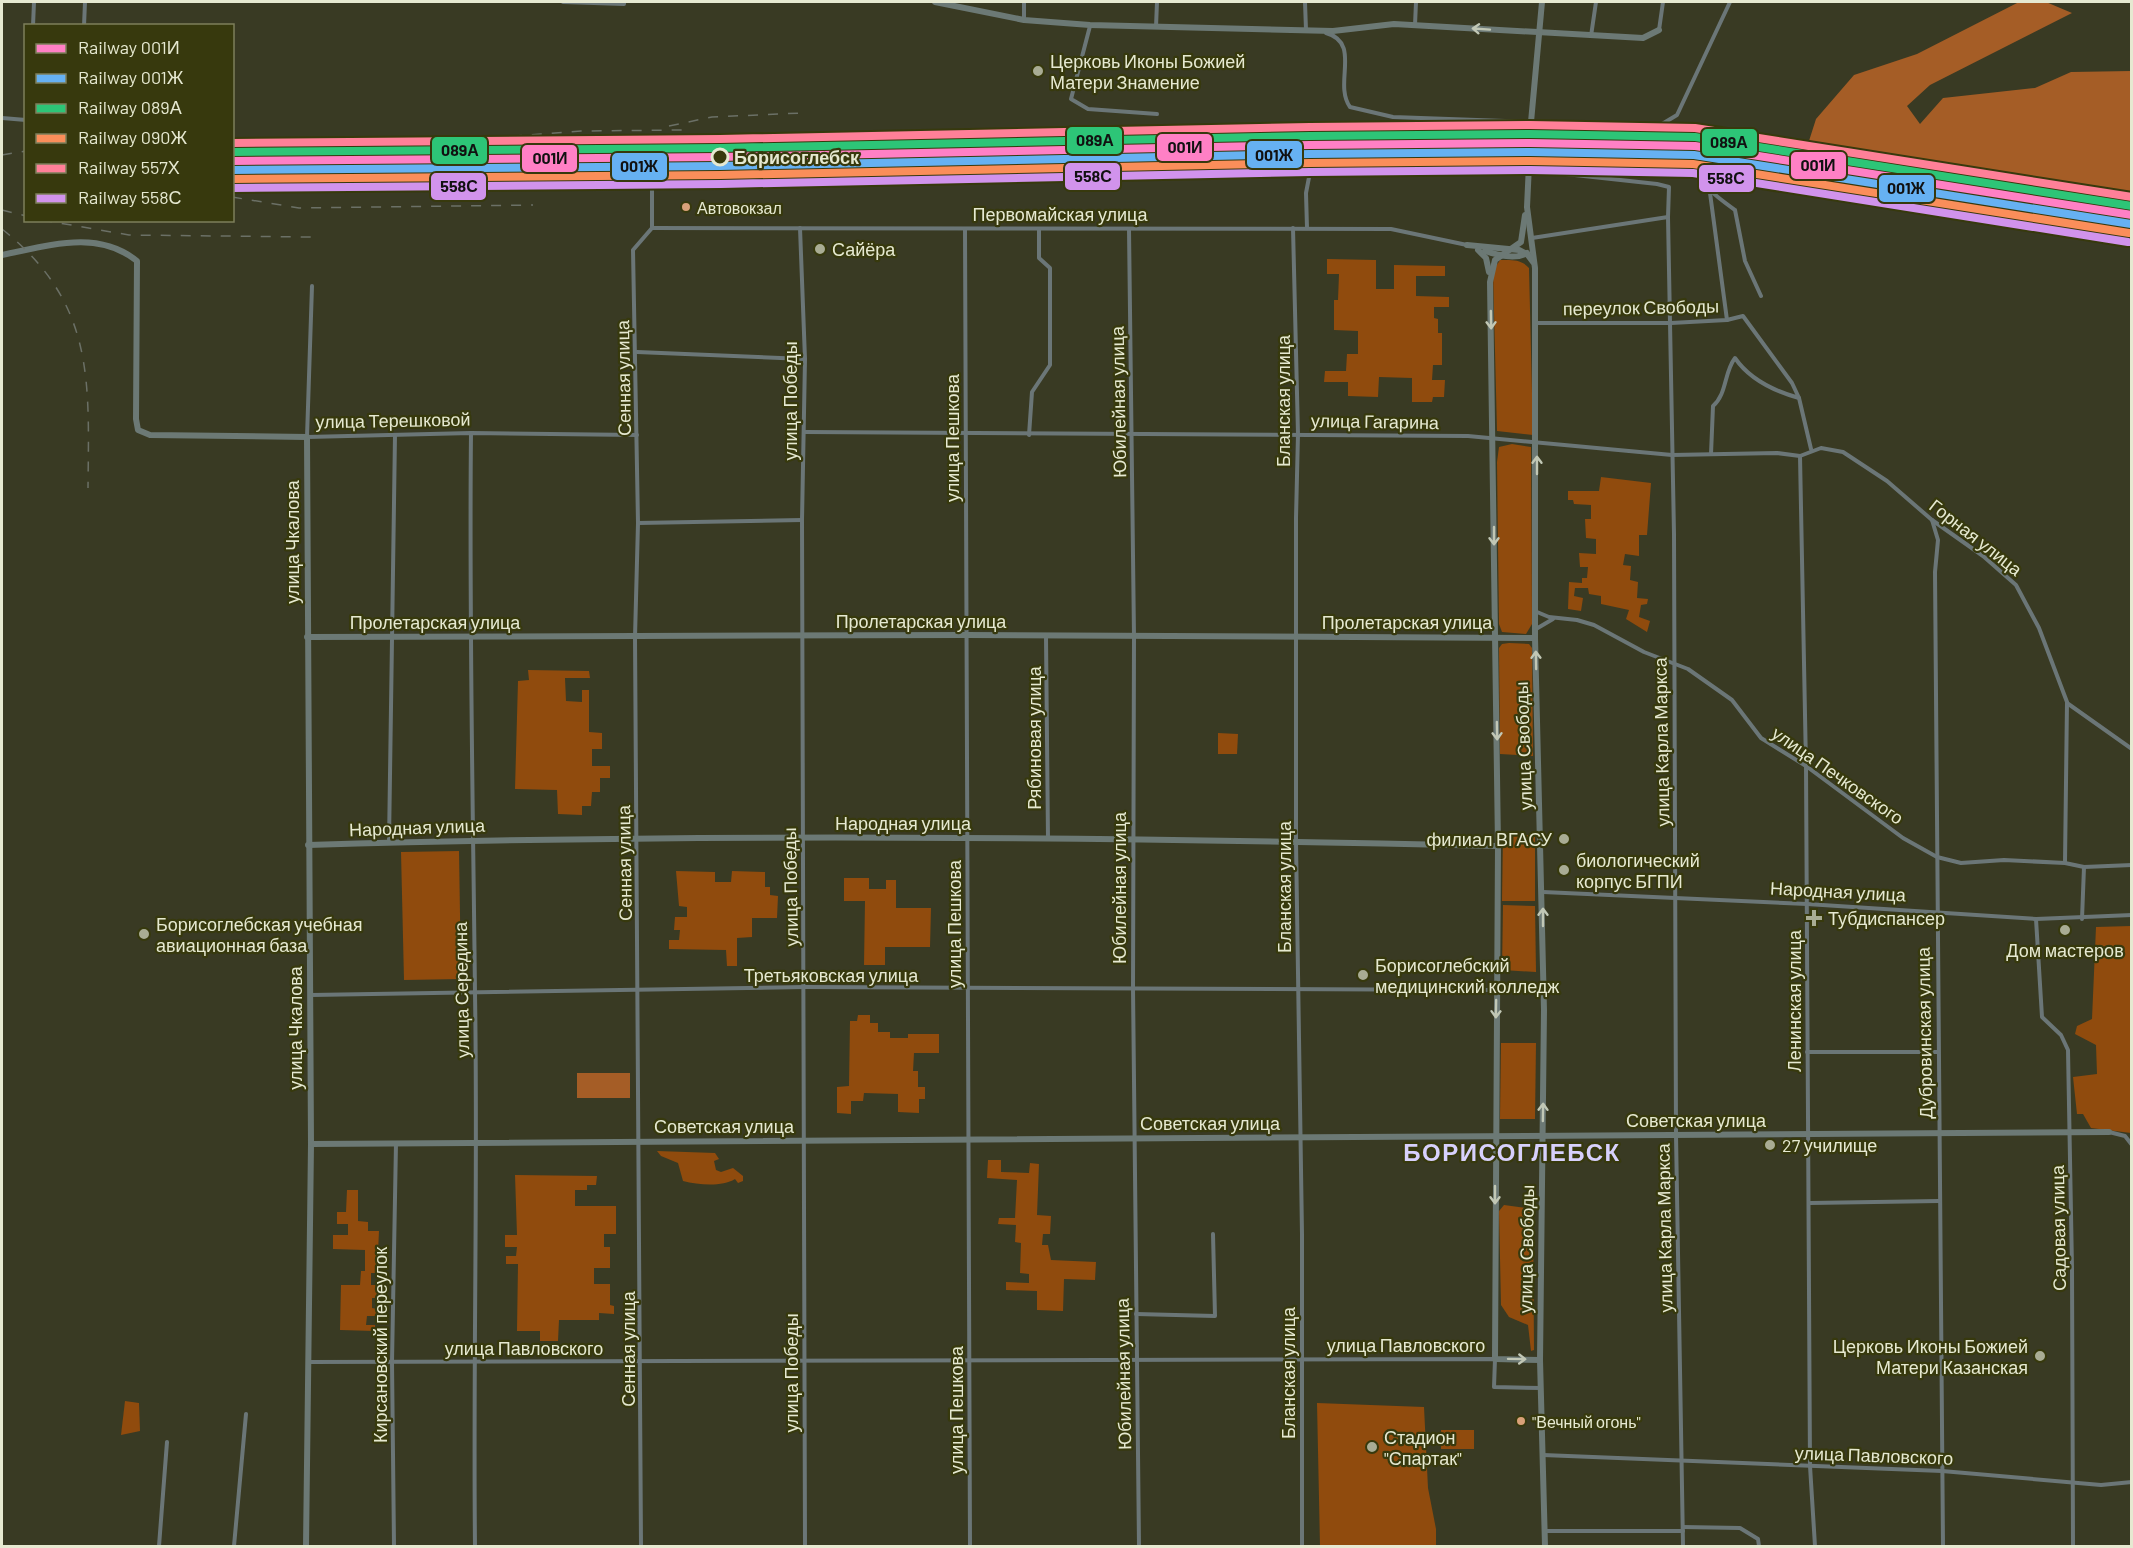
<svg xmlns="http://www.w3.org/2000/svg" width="2133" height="1548" viewBox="0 0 2133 1548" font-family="Barlow,sans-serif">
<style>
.green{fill:#904b0d}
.forest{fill:#a55d26}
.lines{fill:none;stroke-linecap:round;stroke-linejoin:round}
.street{stroke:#6b7677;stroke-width:4}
.secondary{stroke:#6c7975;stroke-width:6}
.rail{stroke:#6b7066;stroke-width:1.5;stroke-dasharray:10 10;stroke-linecap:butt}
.rail-1-casing{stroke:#37390d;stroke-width:12}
.rail-2-casing{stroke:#37390d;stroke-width:12}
.rail-3-casing{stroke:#37390d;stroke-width:12}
.rail-4-casing{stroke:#37390d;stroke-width:12}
.rail-5-casing{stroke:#37390d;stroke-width:12}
.rail-6-casing{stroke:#37390d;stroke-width:12}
.rail-1{stroke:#ff80c5;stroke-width:8}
.rail-2{stroke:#66b1f2;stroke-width:8}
.rail-3{stroke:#2dc577;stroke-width:8}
.rail-4{stroke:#fa8e5a;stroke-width:8}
.rail-5{stroke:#ff8098;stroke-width:8}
.rail-6{stroke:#d193ec;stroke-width:8}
.oneway{stroke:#c1c7b5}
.poi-dot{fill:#a9ac94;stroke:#37390d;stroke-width:2}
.stop-dot{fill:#37390d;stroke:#e6e9d1;stroke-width:3}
.bus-dot{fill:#d9a179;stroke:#37390d;stroke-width:2}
.labels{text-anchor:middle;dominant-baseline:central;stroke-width:4.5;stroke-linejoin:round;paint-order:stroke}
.bus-label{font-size:16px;fill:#e6e9d1;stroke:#37390d;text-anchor:start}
.poi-label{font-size:18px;fill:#e6e9d1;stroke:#37390d;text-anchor:start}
.stop-label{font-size:18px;font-weight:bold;fill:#e6e9d1;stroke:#37390d;text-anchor:start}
.street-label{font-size:18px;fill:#e6e9d1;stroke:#37390d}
.district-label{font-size:24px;font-weight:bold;letter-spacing:1.5px;fill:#d7d0fc;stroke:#37390d}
.line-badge{stroke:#37390d;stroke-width:2}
.pale-badge-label{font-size:16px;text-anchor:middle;font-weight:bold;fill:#111}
</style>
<rect width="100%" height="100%" fill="#393a23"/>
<g class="green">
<path d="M1327 259 1376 260V289H1394V265L1445 266V276H1416V296L1449 297V307H1434V318L1438 319V333H1442V365H1433L1432 380H1445L1444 397H1433L1432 402H1412V378L1379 377 1378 397 1348 396V382H1324L1325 371H1346L1347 354H1358V331L1334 330V300H1338L1339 274H1327Z"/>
<path d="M1500 260C1512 260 1521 259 1529 268L1533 435 1497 431 1493 271Z"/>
<path d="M1512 444 1531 447 1532 624 1526 634 1502 632 1499 624 1497 462 1499 447Z"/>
<path d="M1601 477 1651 483 1647 535H1639V556L1625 554 1623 565 1631 566 1630 580 1638 582 1637 598 1648 599 1647 604 1641 605 1639 617 1650 621 1647 632 1626 619 1629 610 1601 604V596L1589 594 1588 588H1575L1574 596 1583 598 1581 611 1568 609 1569 582 1582 583V578H1587L1588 567H1580L1579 553 1596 554V539L1586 538 1585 519H1591V505L1574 504 1573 500H1568V491H1599Z"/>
<path d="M1509 643 1529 644 1532 648 1533 756 1500 754 1499 648 1502 644Z"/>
<path d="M528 670 589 671 590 678H565L566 701 582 702V690H589V732L602 733V749H592V766H610V778H600V792H592L591 806H582V815L558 814 557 790 515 789 518 681 529 680Z"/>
<path d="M1218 733 1238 734 1237 754H1218Z"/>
<path d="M1503 835H1535V901H1502Z"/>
<path d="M459 851 461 979 404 980 401 852Z"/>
<path d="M676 871 715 872V882H731L732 871 765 872V887H770V895L778 896 777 918H752V937L737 938V966H727L726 950 669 949V940H679L680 930H674L675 917H687V907L679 906Z"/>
<path d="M844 878H869V889H886V880H896V908H931L930 947H885V965H864L865 901H844Z"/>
<path d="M1503 905 1535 906 1536 972 1502 970Z"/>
<path d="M2131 926V1133L2091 1128 2083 1114H2077L2073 1077 2097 1074 2096 1045 2075 1034 2077 1026 2092 1019 2096 927Z"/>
<path d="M858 1015H870V1023H878V1032H890V1038H908V1034H939V1053H914L913 1071H918V1087H925V1099H919V1113L898 1112V1094L864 1093 863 1101H851V1114L837 1113V1087L849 1086 850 1021H857Z"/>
<path d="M1501 1043H1536L1535 1119H1500Z"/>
<path d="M657 1151 715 1153 719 1159 714 1161 716 1170 721 1172 733 1168 743 1176V1181L738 1183 735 1179C722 1187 699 1185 683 1181L678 1163 661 1156Z"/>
<path d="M988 1160H1001V1172L1029 1173 1030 1163 1039 1164 1037 1215 1051 1216 1050 1234H1043L1042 1245H1048L1051 1260 1096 1262 1095 1280 1064 1279 1063 1311 1037 1310V1291L1006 1290V1282L1029 1283V1274L1020 1273 1021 1243 1015 1242 1016 1225 998 1224 999 1218H1015L1017 1180 987 1178Z"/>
<path d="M515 1175 597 1176 596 1185H587V1190H575V1206H616V1234H604V1247H610V1268H594V1284H610V1305L614 1306V1314L599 1313V1320H559L558 1341H540V1331H517L518 1264H506V1256H516L517 1247H505V1235H517Z"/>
<path d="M347 1190H358V1221L368 1222V1231H379L377 1273H371V1285H378V1298H372V1308L377 1309V1316H367L366 1325H375V1331L340 1330 341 1285H360L361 1271H365V1250L333 1249V1235H348V1224H337V1212H346Z"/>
<path d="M1504 1205 1533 1209 1534 1350 1531 1351 1528 1325 1509 1317 1501 1305 1499 1211Z"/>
<path d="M125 1401 139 1403 140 1431 121 1435Z"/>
<path d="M1317 1403 1424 1407 1428 1488 1436 1529V1546H1320Z"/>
<rect x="1441" y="1430" width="33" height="19"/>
</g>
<g class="forest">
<path d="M2019 2H2046L2072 13 1930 85 1907 106 1920 124 1943 98 2035 88 2071 72 2131 71V209L1934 176 1808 144 1816 119 1854 75 1917 54Z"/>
<rect x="577" y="1073" width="53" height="25"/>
</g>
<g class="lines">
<g class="street">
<path d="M563 2 624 4V2"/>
<path d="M1305 2 1306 30"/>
<path d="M1024 20V2"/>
<path d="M1415 25 1416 2"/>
<path d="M33 26 34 2"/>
<path d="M84 26 85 2"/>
<path d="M1090 26 1071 99 1088 109 1157 114"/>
<path d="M1156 27 1157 2"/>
<path d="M1659 30 1663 2"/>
<path d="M1326 33C1362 43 1333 83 1350 107L1393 117 1531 122 1550 125 1571 134 1637 139 1677 115 1730 2"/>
<path d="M1591 36 1596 2"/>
<path d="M2 118 26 120"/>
<path d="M1151 165 1273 164 1313 167 1392 160 1404 161 1414 166 1529 170 1558 157 1694 156C1701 186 1711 193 1735 210L1745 261 1761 296"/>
<path d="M1529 170 1657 184 1669 187 1668 217 1674 534 1676 1135 1683 1546"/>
<path d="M1710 193 1727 320"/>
<path d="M652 228 1391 229 1467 245"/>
<path d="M800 228 805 359 802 520 805 1546"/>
<path d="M1293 228 1298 434 1296 518V842L1302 1234V1546"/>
<path d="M1307 228 1306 193 1311 167"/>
<path d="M1129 229 1134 637 1133 988 1139 1546"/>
<path d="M965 230 970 1546"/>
<path d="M1532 238 1668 217"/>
<path d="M312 286 307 437 471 433 637 435"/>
<path d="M1536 323H1671L1727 320 1743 316 1792 383 1799 398"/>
<path d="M637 352 805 359"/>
<path d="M804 432 1468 436 1672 455 1777 453 1800 456"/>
<path d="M471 433C469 620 473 806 475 993 478 1177 473 1362 475 1546"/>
<path d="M1029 435 1032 392 1050 365V268L1039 258V230"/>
<path d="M1711 454 1713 406C1727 394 1724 372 1735 358 1750 380 1774 391 1799 398L1811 449"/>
<path d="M1800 456 1806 766 1810 1466 1815 1546"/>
<path d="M1800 456 1821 448 1843 452 1887 481 1932 520 1983 556 2016 585 2039 628 2067 702 2065 863"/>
<path d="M1932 520 1938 540 1935 572 1943 1546"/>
<path d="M638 523 802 520"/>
<path d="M1537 612 1549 617 1577 620 1594 625 1644 652 1688 669 1732 700 1761 738 1806 766 1903 838 1937 857 1961 863 2004 860 2065 863 2084 867 2132 865"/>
<path d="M1536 629 1553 619"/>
<path d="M1046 637 1048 839"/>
<path d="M2067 703 2132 749"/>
<path d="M389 843 395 435"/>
<path d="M1543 892 1807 904 2036 919 2132 915"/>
<path d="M2036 919 2042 1017 2061 1035 2068 1050 2072 1268 2073 1546"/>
<path d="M2082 919 2084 867"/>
<path d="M311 995 805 987 1496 990"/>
<path d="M1807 1052H1938"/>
<path d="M2109 1132 2125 1136 2132 1145"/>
<path d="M1810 1203 1939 1201"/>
<path d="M1136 1314 1215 1316 1213 1234"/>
<path d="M309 1362 1495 1359 1494 1387 1541 1388"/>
<path d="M1543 1455 1942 1471 2101 1485 2132 1482"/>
<path d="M1683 1527 1740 1528 1758 1539 1759 1546"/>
<path d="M1545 1531H1683"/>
<path d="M159 1546 167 1442"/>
<path d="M234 1546 246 1414"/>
<path d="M394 1546 392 1362 396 1143"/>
<path d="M641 1546 635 637 638 523 633 250 652 228V187"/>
</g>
<g class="secondary">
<path d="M935 2 1024 20 1090 25 1333 31 1394 24 1643 38 1659 30"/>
<path d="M1542 2 1531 122 1527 207 1535 268V638L1544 1010 1540 1360 1545 1546"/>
<path d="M1525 215 1521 242 1495 260 1490 282 1498 846 1495 1359 1540 1360"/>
<path d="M1467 245 1519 250 1527 254 1533 262"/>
<path d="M1478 250 1486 258 1489 272"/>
<path d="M1485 251C1498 255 1515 260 1527 253"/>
<path d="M2 255C48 246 97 229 137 261L136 419 138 430 150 435 307 437 311 1144 306 1546"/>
<path d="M307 637 966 635 1535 638"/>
<path d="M308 845C705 833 1102 837 1498 846"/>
<path d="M311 1144 2109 1132"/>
</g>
<g class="rail">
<path d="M669 126 712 117 802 113"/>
<path d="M232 143 461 140 581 131 684 130"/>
<path d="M2 155 26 151"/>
<path d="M232 197 299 208 533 205"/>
<path d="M2 210 26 216"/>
<path d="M42 220 129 235 312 237"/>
<path d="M2 229C95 303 89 380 88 488"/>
</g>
<g class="rail-1-casing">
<path id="rail-1" d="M232 161 720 157 1310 145 1530 143 1695 146 2132 215"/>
</g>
<g class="rail-2-casing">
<path id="rail-2" d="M232 170 720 166 1310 154 1530 152 1694 155 2131 224"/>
</g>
<g class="rail-3-casing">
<path id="rail-3" d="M232 152 720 148 1310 136 1530 134 1695 137 2132 206"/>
</g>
<g class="rail-4-casing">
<path id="rail-4" d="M232 179 720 175 1310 163 1530 161 1693 164 2129 233"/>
</g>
<g class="rail-5-casing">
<path id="rail-5" d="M232 143 720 139 1310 127 1530 125 1695 128 2132 197"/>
</g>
<g class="rail-6-casing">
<path id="rail-6" d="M232 188 721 184 1310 172 1530 170 1693 173 2128 242"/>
</g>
<use href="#rail-1" class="rail-1"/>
<use href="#rail-2" class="rail-2"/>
<use href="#rail-3" class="rail-3"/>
<use href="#rail-4" class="rail-4"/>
<use href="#rail-5" class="rail-5"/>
<use href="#rail-6" class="rail-6"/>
</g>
<defs><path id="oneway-shaft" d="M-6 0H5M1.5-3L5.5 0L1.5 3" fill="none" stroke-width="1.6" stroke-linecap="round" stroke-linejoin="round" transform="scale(1.5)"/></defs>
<g class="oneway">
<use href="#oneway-shaft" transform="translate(1481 29) rotate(-176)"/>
<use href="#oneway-shaft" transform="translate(1491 320) rotate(89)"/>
<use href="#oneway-shaft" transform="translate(1537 465) rotate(-90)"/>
<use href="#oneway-shaft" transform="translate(1494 536) rotate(90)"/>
<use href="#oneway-shaft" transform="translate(1536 660) rotate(-91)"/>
<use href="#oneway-shaft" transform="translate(1497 731) rotate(89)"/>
<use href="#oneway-shaft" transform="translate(1543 917) rotate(-90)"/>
<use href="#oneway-shaft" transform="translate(1496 1009) rotate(91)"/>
<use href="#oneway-shaft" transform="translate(1543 1112) rotate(-89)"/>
<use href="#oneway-shaft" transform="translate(1495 1195) rotate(90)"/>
<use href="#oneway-shaft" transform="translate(1517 1359) rotate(1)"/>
</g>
<g class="poi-dot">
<circle cx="1038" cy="71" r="6"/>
<circle cx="820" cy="249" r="6"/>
<circle cx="1564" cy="839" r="6"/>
<circle cx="1564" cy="870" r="6"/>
<path d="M1811 909h6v6h6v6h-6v6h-6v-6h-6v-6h6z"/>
<circle cx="2065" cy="930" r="6"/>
<circle cx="144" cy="934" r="6"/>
<circle cx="1363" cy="975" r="6"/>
<circle cx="1770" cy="1145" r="6"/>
<circle cx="2040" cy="1356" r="6"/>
<circle cx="1372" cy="1447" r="6"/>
</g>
<circle class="stop-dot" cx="720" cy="157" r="8"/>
<g class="bus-dot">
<circle cx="686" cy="207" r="5"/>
<circle cx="1521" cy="1421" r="5"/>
</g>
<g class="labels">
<g class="bus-label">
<text x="697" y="207">Автовокзал</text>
<text x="1532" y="1421">"Вечный огонь"</text>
</g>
<g class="poi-label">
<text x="1050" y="61">Церковь Иконы Божией<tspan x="1050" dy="21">Матери Знамение</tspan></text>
<text x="832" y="249">Сайёра</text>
<text x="1552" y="839" text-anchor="end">филиал ВГАСУ</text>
<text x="1576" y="860">биологический<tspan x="1576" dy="21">корпус БГПИ</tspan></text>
<text x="1828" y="918">Тубдиспансер</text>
<text x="156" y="924">Борисоглебская учебная<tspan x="156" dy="21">авиационная база</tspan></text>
<text x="2065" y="950" text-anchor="middle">Дом мастеров</text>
<text x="1375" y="965">Борисоглебский<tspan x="1375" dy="21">медицинский колледж</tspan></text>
<text x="1782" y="1145">27 училище</text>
<text x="2028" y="1346" text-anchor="end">Церковь Иконы Божией<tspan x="2028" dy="21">Матери Казанская</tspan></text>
<text x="1384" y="1437">Стадион<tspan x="1384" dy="21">"Спартак"</tspan></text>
</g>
<g class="stop-label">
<text x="734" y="157">Борисоглебск</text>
</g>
<g class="street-label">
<text x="1060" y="214">Первомайская улица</text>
<text transform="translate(1641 307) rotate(-1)">переулок Свободы</text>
<text transform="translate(623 378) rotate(-91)">Сенная улица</text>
<text transform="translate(790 401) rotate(-90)">улица Победы</text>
<text transform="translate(1283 401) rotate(-90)">Бланская улица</text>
<text transform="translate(1118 402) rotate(-91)">Юбилейная улица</text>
<text transform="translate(393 420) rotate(-1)">улица Терешковой</text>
<text transform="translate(1375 421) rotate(1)">улица Гагарина</text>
<text transform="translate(952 438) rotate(-90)">улица Пешкова</text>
<text transform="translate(1976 537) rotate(38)">Горная улица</text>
<text transform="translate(292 542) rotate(-90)">улица Чкалова</text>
<text x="921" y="621">Пролетарская улица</text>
<text x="435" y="622">Пролетарская улица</text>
<text x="1407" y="622">Пролетарская улица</text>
<text transform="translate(1034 738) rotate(-90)">Рябиновая улица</text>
<text transform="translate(1661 742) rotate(-91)">улица Карла Маркса</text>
<text transform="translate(1523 746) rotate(-92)">улица Свободы</text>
<text transform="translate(1838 775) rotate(35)">улица Печковского</text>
<text x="903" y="823">Народная улица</text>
<text transform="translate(417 827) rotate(-2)">Народная улица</text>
<text transform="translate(624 863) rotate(-91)">Сенная улица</text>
<text transform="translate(790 887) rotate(-91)">улица Победы</text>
<text transform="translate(1284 887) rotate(-90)">Бланская улица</text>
<text transform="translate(1119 888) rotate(-90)">Юбилейная улица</text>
<text transform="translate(1838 891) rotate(3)">Народная улица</text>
<text transform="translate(954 924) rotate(-90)">улица Пешкова</text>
<text x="831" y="975">Третьяковская улица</text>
<text transform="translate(461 990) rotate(-91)">улица Середина</text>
<text transform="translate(1794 1001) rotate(-90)">Ленинская улица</text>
<text transform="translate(295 1028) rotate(-90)">улица Чкалова</text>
<text transform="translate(1924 1033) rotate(-91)">Дубровинская улица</text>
<text x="1696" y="1120">Советская улица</text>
<text x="1210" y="1123">Советская улица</text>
<text x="724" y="1126">Советская улица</text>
<text transform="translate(1664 1228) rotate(-91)">улица Карла Маркса</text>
<text transform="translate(2058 1228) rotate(-91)">Садовая улица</text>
<text transform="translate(1526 1249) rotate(-89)">улица Свободы</text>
<text transform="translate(380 1345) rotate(-90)">Кирсановский переулок</text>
<text x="1406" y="1345">улица Павловского</text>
<text x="524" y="1348">улица Павловского</text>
<text transform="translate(628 1349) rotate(-90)">Сенная улица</text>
<text transform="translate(791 1373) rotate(-90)">улица Победы</text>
<text transform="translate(1288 1373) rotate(-90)">Бланская улица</text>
<text transform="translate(1123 1374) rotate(-91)">Юбилейная улица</text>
<text transform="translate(956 1410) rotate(-90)">улица Пешкова</text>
<text transform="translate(1874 1455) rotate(2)">улица Павловского</text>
</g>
<g class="district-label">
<text x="1512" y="1151">БОРИСОГЛЕБСК</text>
</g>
</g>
<g class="line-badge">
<rect x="1066" y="126" width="57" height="29" rx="6" fill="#2dc577"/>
<rect x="1701" y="128" width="57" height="29" rx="6" fill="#2dc577"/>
<rect x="1156" y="133" width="57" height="29" rx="6" fill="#ff80c5"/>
<rect x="431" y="136" width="57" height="29" rx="6" fill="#2dc577"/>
<rect x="1246" y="140" width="57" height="29" rx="6" fill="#66b1f2"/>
<rect x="521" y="144" width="57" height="29" rx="6" fill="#ff80c5"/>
<rect x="1790" y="151" width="57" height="29" rx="6" fill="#ff80c5"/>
<rect x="611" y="152" width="57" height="29" rx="6" fill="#66b1f2"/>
<rect x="1064" y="162" width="57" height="29" rx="6" fill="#d193ec"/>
<rect x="1698" y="164" width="57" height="29" rx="6" fill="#d193ec"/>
<rect x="430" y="172" width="57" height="29" rx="6" fill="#d193ec"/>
<rect x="1878" y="174" width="57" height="29" rx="6" fill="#66b1f2"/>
</g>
<g class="pale-badge-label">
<text x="1095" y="146">089А</text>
<text x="1729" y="148">089А</text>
<text x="1185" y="153">001И</text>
<text x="460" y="156">089А</text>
<text x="1274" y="161">001Ж</text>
<text x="550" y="164">001И</text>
<text x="1818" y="171">001И</text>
<text x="639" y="172">001Ж</text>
<text x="1093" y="182">558С</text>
<text x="1726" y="184">558С</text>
<text x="459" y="192">558С</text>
<text x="1906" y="194">001Ж</text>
</g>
<rect width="2133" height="1548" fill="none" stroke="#e6e9d1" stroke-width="6"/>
<rect x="24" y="24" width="210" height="198" fill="#37390d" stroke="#7d7f5b" stroke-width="1.5"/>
<rect x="36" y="44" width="30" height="9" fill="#ff80c5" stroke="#7d7f5b" stroke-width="1.5"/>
<text x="78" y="54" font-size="18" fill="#e6e9d1">Railway 001И</text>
<rect x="36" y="74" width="30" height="9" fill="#66b1f2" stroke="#7d7f5b" stroke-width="1.5"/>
<text x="78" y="84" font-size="18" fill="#e6e9d1">Railway 001Ж</text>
<rect x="36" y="104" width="30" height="9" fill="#2dc577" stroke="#7d7f5b" stroke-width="1.5"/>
<text x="78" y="114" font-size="18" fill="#e6e9d1">Railway 089А</text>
<rect x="36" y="134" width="30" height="9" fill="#fa8e5a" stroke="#7d7f5b" stroke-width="1.5"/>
<text x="78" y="144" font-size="18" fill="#e6e9d1">Railway 090Ж</text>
<rect x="36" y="164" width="30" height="9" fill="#ff8098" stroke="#7d7f5b" stroke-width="1.5"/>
<text x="78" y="174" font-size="18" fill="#e6e9d1">Railway 557Х</text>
<rect x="36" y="194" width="30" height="9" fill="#d193ec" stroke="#7d7f5b" stroke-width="1.5"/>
<text x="78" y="204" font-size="18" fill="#e6e9d1">Railway 558С</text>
</svg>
